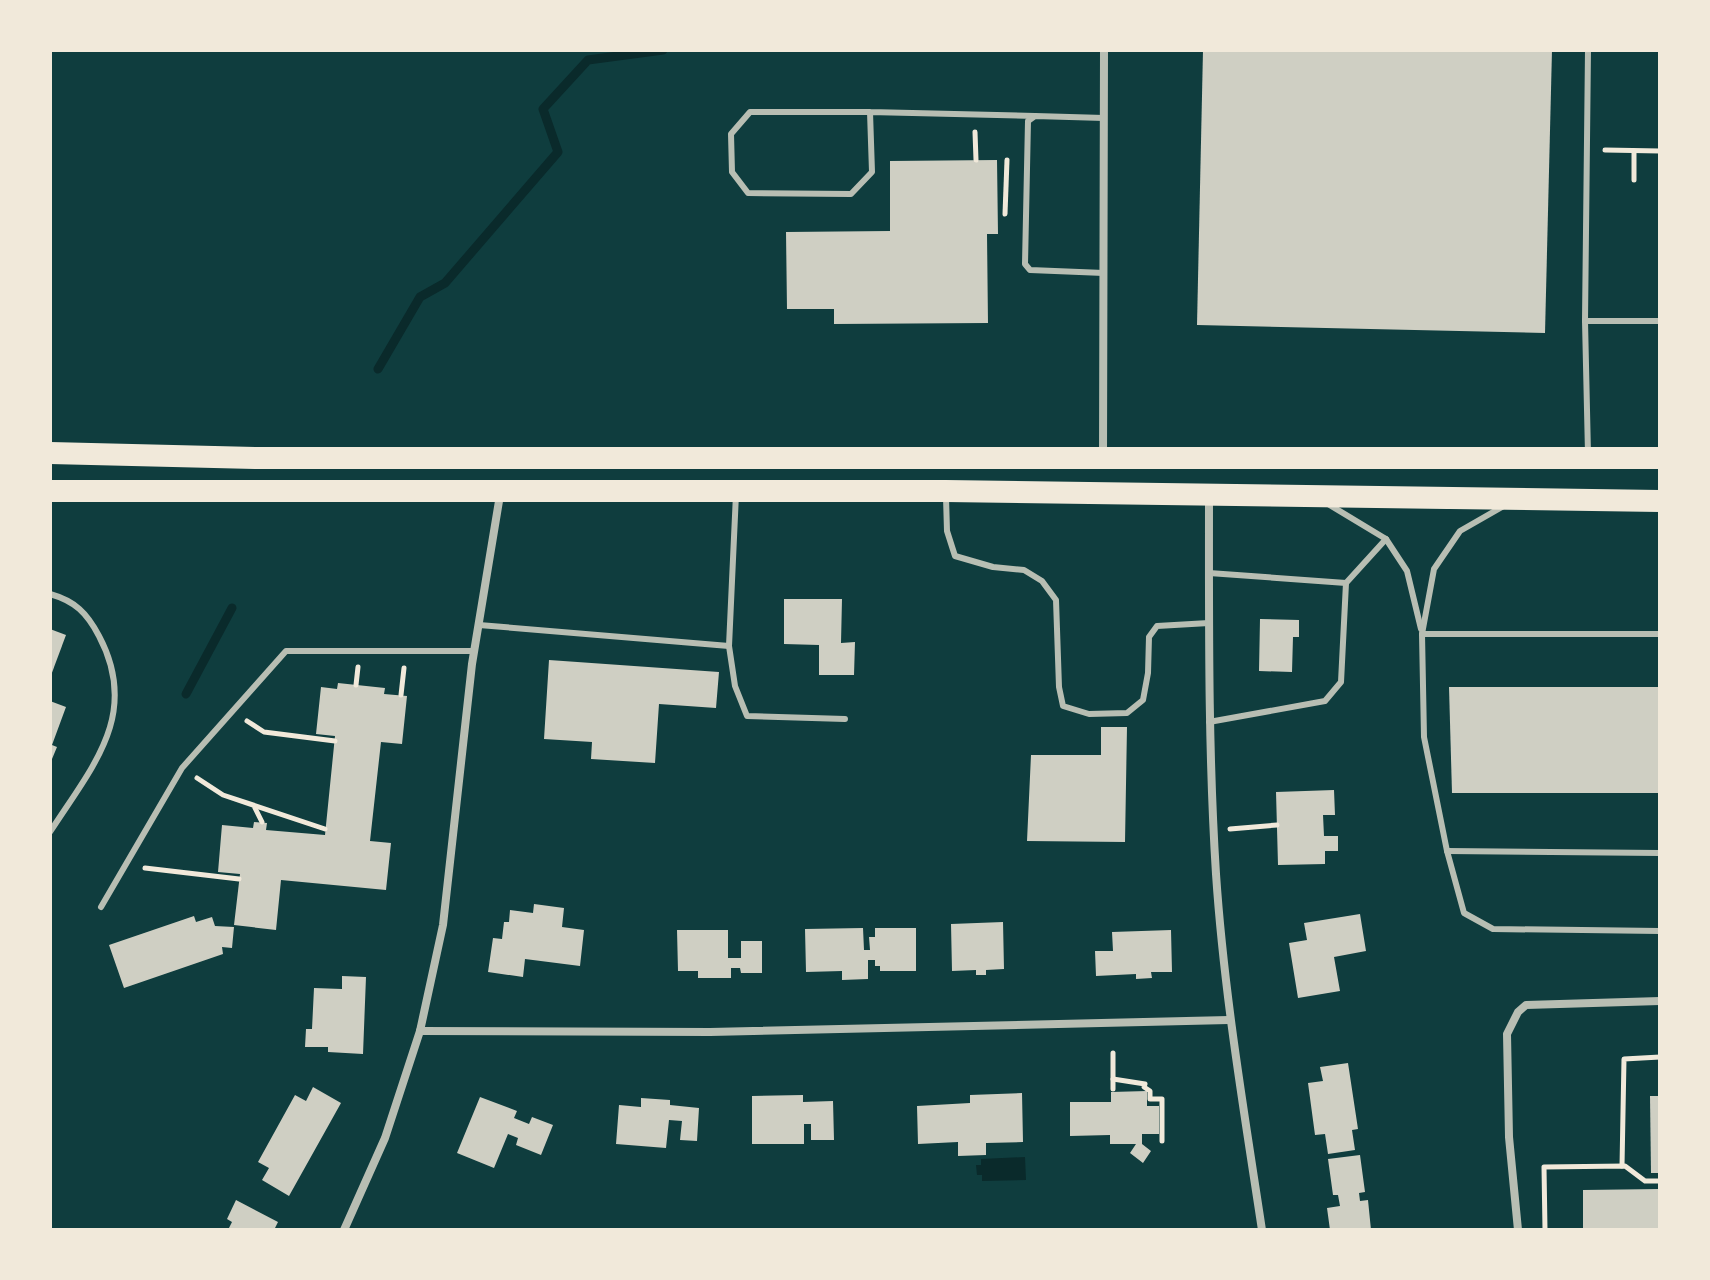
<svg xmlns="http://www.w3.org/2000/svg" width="1710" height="1280" viewBox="0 0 1710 1280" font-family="Ubuntu,sans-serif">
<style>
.water{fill:#0a2a2b}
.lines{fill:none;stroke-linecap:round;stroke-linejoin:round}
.stream{stroke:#0a2a2b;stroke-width:9}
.building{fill:#cfcfc3}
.path{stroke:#f1e9da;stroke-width:5}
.service{stroke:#b8beb3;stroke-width:6}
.minor{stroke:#b8beb3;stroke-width:8}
.trunk{stroke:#f1e9da;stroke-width:22}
</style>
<rect width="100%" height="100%" fill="#0f3d3e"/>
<path class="water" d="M1025 1157 1026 1180 982 1181V1175H977L976 1165H981V1159Z"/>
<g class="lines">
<g class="stream">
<path d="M378 369 420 297 445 283 558 152 543 109 588 60 663 50"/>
<path d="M186 694 232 608"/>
</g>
</g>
<g class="building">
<path d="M1203 50H1552L1545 333 1197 325Z"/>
<path d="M997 160 998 234H987L988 323 834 324V309H787L786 232 890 231V161Z"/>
<path d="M784 599H842L841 643 855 642 854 675H819V645L784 644Z"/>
<path d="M1260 619 1299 620V637H1293L1292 672 1259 671Z"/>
<path d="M50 629 66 635 50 678Z"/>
<path d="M549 660 719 672 716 708 659 704 655 763 591 759 592 742 544 739Z"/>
<path d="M338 683 385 688 384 694 407 696 402 744 381 742 370 841 391 843 386 890 281 880 276 930 234 925 240 874 218 872 222 825 253 828 254 822 267 823 266 830 325 835 335 736 316 734 321 687 337 689Z"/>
<path d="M1449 687H1660V793H1452Z"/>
<path d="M50 701 66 707 52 745 57 747 52 759 50 758Z"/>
<path d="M1101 727H1127L1125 842 1027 841 1031 755H1101Z"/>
<path d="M1334 790 1335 815H1323L1324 836H1338V851H1325V864L1278 865 1276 792Z"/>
<path d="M534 904 564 908 562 927 584 930 580 966 525 959 523 977 488 972 493 938 502 939 504 922H509L510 910 533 913Z"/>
<path d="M1360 914 1366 951 1334 957 1340 991 1298 998 1289 943 1307 940 1304 923Z"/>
<path d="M194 916 196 922 212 917 215 926 234 927 232 948 222 947 223 954 124 988 109 945Z"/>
<path d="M1003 922 1004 969 986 970V975H976V970L952 971 951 924Z"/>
<path d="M863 928 864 950H870L869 937H875V928H916V971H880V966H875V960H868V979L842 980V971L806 972 805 929Z"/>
<path d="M677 930H728V958H741V941H762V973H741L740 968H731V978H698V971H678Z"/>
<path d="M1171 930 1172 972H1151L1152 978 1136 979V974L1096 976 1095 951H1113L1112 932Z"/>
<path d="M342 976 366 977 363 1054 328 1052V1047H305L306 1029H312L314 988 342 989Z"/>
<path d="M1348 1063 1358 1129 1352 1130 1355 1150 1328 1154 1325 1134 1315 1135 1308 1083 1323 1081 1320 1067Z"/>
<path d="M313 1087 341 1103 289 1196 262 1180 269 1168 258 1162 295 1095 306 1101Z"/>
<path d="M1147 1091V1106H1159V1134H1142V1144L1151 1151 1143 1163 1130 1153 1136 1144H1110V1135L1070 1136V1102H1111V1092Z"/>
<path d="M1022 1093 1023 1142 986 1143V1155L958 1156V1142L918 1144 917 1106 970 1103V1095Z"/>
<path d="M803 1095V1102L833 1101 834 1140H811V1124H804V1144H752V1096Z"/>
<path d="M1650 1096H1660V1173H1651Z"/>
<path d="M480 1097 517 1111 514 1118 529 1124 532 1117 553 1125 541 1155 516 1145 518 1138 508 1134 494 1168 457 1153Z"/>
<path d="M641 1098 670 1100V1105L699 1108 697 1141 680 1140 682 1121 669 1120 666 1148 616 1144 619 1105 641 1107Z"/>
<path d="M1360 1155 1365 1192 1359 1193 1360 1201 1368 1200 1371 1230H1330L1327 1208 1340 1206 1338 1195H1333L1328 1159Z"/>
<path d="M1660 1189V1230H1583V1190Z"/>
<path d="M236 1200 278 1222 274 1230H228L232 1222 227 1219Z"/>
</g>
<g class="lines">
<g class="path">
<path d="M975 132 976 160"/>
<path d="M1605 150 1660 151"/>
<path d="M1634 180V151"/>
<path d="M1005 214 1007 160"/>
<path d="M356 685 358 667"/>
<path d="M401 695 404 668"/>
<path d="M247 721 264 732 335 741"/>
<path d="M197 778 223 795 325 829"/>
<path d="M255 808 262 822"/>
<path d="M1230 829 1277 825"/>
<path d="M145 868 239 879"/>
<path d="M1113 1053V1089"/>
<path d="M1113 1079 1145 1084 1144 1087 1150 1091V1099H1162V1141"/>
<path d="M1622 1166 1624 1059 1660 1057"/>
<path d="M1545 1230 1544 1167 1625 1166 1645 1181H1658"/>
</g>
<g class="service">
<path d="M870 112 872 172 851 194 748 193 732 172 731 134 750 112H870L1035 116"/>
<path d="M1104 273 1030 270 1025 264 1028 121 1035 116 1104 118"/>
<path d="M1585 321 1588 50"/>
<path d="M1588 454 1585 321H1660"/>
<path d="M946 497 947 531 955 556 993 567 1024 570 1042 581 1056 600 1059 687 1063 706 1089 714 1127 713 1143 700 1148 673 1149 637 1157 626 1209 623"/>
<path d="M1328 504 1386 539 1407 571 1421 629"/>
<path d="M1502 507 1460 531 1434 569 1422 634 1424 737 1447 851 1464 913 1493 929 1660 931"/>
<path d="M1209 573 1346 583"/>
<path d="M50 594C75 601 87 613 99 636 141 715 91 768 50 832"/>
<path d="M479 625 729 646 736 494"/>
<path d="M1422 634H1660"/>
<path d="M729 646 735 686 747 716 845 719"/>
<path d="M1209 722 1325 701 1341 682 1346 583 1386 539"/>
<path d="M1447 851 1660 853"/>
<path d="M101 907 182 768 286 651H474"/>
</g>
<g class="minor">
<path d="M1103 457 1104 50"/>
<path d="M1209 496C1209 622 1208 748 1216 874 1224 993 1244 1111 1262 1230"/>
<path d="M420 1031 710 1032 1229 1020"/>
<path d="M344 1230 385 1138 420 1031 443 925 472 664 500 495"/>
<path d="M1518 1230 1509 1137 1507 1034 1518 1012 1526 1005 1660 1001"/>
</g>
<g class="trunk">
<path d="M50 453 255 458H1660"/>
<path d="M50 491H946L1660 501"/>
</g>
</g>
<rect width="1710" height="1280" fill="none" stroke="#f1e9da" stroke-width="104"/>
</svg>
